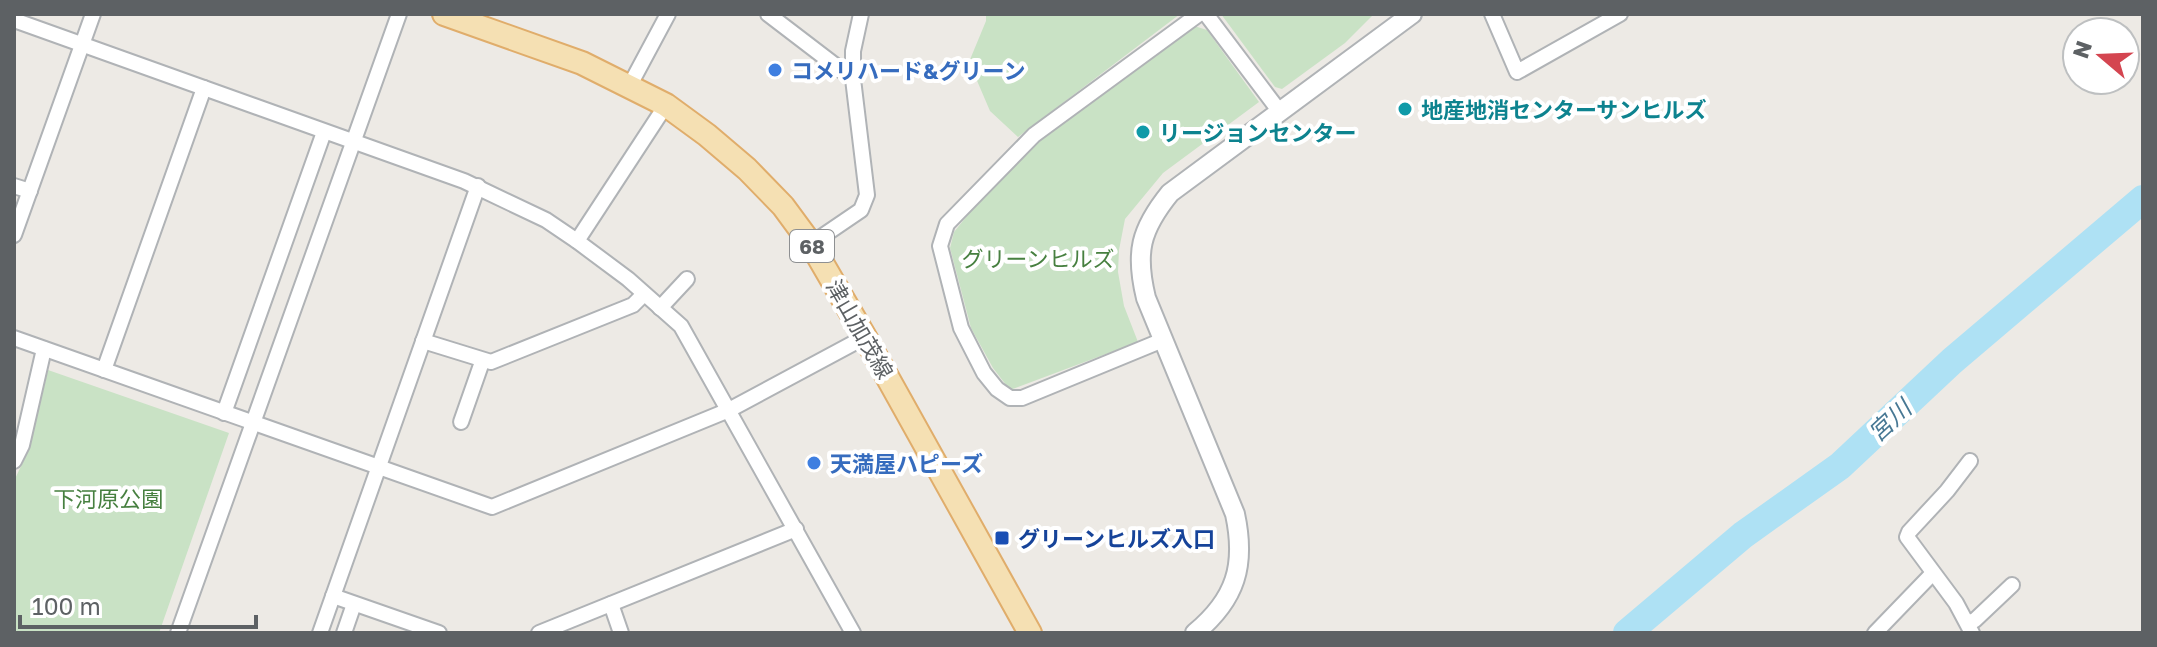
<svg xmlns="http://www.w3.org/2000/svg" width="2157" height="647" viewBox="0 0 2157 647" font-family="'Golos Text','Noto Sans JP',sans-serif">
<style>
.green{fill:#c9e2c5}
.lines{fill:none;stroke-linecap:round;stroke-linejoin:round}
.river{stroke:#aee1f4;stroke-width:28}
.minor-casing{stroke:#b0b3b6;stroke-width:18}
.tertiary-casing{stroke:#b0b3b6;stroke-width:22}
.primary-casing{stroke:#e0ad6b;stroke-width:26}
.minor{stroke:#fff;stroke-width:14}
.tertiary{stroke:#fff;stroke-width:18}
.primary{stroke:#f5e0b3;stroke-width:22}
.shop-dot{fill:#3f7fe0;stroke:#fff;stroke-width:3}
.culture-dot{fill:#0f9aa8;stroke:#fff;stroke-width:3}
.transit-dot{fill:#1a4fb4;stroke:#fff;stroke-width:3}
.labels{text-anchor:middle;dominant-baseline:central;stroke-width:8;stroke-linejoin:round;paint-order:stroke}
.shield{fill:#fff;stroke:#8e9092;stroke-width:2}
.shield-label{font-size:20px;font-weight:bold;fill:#5d6164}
.shop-label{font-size:22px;font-weight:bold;fill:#366cbe;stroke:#fff;text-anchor:start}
.culture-label{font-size:22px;font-weight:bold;fill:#0d838f;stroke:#fff;text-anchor:start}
.park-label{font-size:22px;fill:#478040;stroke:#fff}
.street-label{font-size:22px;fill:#5d6164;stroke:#fff}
.transit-label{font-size:22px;font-weight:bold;fill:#164399;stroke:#fff;text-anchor:start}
.water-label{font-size:24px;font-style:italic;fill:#477894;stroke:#fff}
</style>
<rect width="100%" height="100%" fill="#edeae5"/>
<g class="green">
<path d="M986 14H1180L1018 137 990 111 969 62 986 21Z"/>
<path d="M1221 14H1374L1345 43 1282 89 1275 87Z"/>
<path d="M1191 25 1207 30 1259 102 1163 173 1125 219 1119 250 1118 272 1124 306 1138 342 1010 390 993 368 971 328 950 248 954 232 1015 156Z"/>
<path d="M48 370 229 433 159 633H14V481L30 447Z"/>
</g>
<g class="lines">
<path class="river" d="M1627 633 1743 535 1840 466 1952 361 2143 199"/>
<g class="minor-casing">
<g id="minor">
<path d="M768 14 853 79"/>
<path d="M1206 14 1280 112"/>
<path d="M1492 14 1517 72 1620 14"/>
<path d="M14 20 464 181 546 220 577 241 628 279 681 326 853 633"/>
<path d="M630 85 668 14"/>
<path d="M14 186 30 191"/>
<path d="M14 235 93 14"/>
<path d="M577 241 666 105"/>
<path d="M811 244 861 210 867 195 853 79V51L861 14"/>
<path d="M660 308 687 279"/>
<path d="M14 338 492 507 729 410 865 337"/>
<path d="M1163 340 1022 398H1010L997 389 984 373 961 328 940 246 947 224 1034 135 1199 14"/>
<path d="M423 341 491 362 633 305 644 294"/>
<path d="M104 370 204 88"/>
<path d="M224 413 324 132"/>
<path d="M461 422 482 362"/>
<path d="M14 461 22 445 44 349"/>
<path d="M1970 461 1947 491 1909 532 1907 537 1956 603 1972 633"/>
<path d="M333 596 439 633"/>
<path d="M611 604 621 633"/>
<path d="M1968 623 1975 620 2012 585"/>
<path d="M178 633 399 14"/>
<path d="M320 633 478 186"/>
<path d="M344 633 354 604"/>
<path d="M539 633 796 529"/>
<path d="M1875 633 1932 574"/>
</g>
</g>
<g class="tertiary-casing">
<path id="tertiary" d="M1195 633C1236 599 1246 565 1235 514L1146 298C1135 253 1140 230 1170 193L1412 14"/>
</g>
<g class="primary-casing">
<path id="primary" d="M444 14 582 63 666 105 707 135 747 169 783 206 811 244 865 337 1030 633"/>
</g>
<use href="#minor" class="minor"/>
<use href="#tertiary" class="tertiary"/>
<use href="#primary" class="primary"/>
</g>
<g class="shop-dot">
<circle cx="775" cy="70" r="8"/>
<circle cx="814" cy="463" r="8"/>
</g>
<g class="culture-dot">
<circle cx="1405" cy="109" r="8"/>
<circle cx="1143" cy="132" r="8"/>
</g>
<rect class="transit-dot" x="994" y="530" width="16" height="16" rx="4"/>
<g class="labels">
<rect class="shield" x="790" y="230" width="44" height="32" rx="6"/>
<g class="shield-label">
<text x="812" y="246">68</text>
</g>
<g class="shop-label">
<text x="791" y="70">コメリハード&amp;グリーン</text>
<text x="830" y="463">天満屋ハピーズ</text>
</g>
<g class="culture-label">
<text x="1421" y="109">地産地消センターサンヒルズ</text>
<text x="1159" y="132">リージョンセンター</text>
</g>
<g class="park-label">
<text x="1038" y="258">グリーンヒルズ</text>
<text x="108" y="498">下河原公園</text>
</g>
<g class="street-label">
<text transform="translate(860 329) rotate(60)">津山加茂線</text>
</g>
<g class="transit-label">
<text x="1018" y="538">グリーンヒルズ入口</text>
</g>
<g class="water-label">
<text transform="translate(1889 420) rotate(-43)">宮川</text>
</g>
</g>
<rect width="2157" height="647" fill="none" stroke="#5d6164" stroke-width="32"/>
<g transform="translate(2101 56) rotate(289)"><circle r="38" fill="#ffffff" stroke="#bec0c1" stroke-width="2"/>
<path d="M0-6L14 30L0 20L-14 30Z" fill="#d44550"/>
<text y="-12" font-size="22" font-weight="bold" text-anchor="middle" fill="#5d6164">N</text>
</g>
<path d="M20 615v12h236v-12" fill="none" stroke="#5d6164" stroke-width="4"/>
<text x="32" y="615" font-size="24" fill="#5d6164" stroke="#ffffff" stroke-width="6" paint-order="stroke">100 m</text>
</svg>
